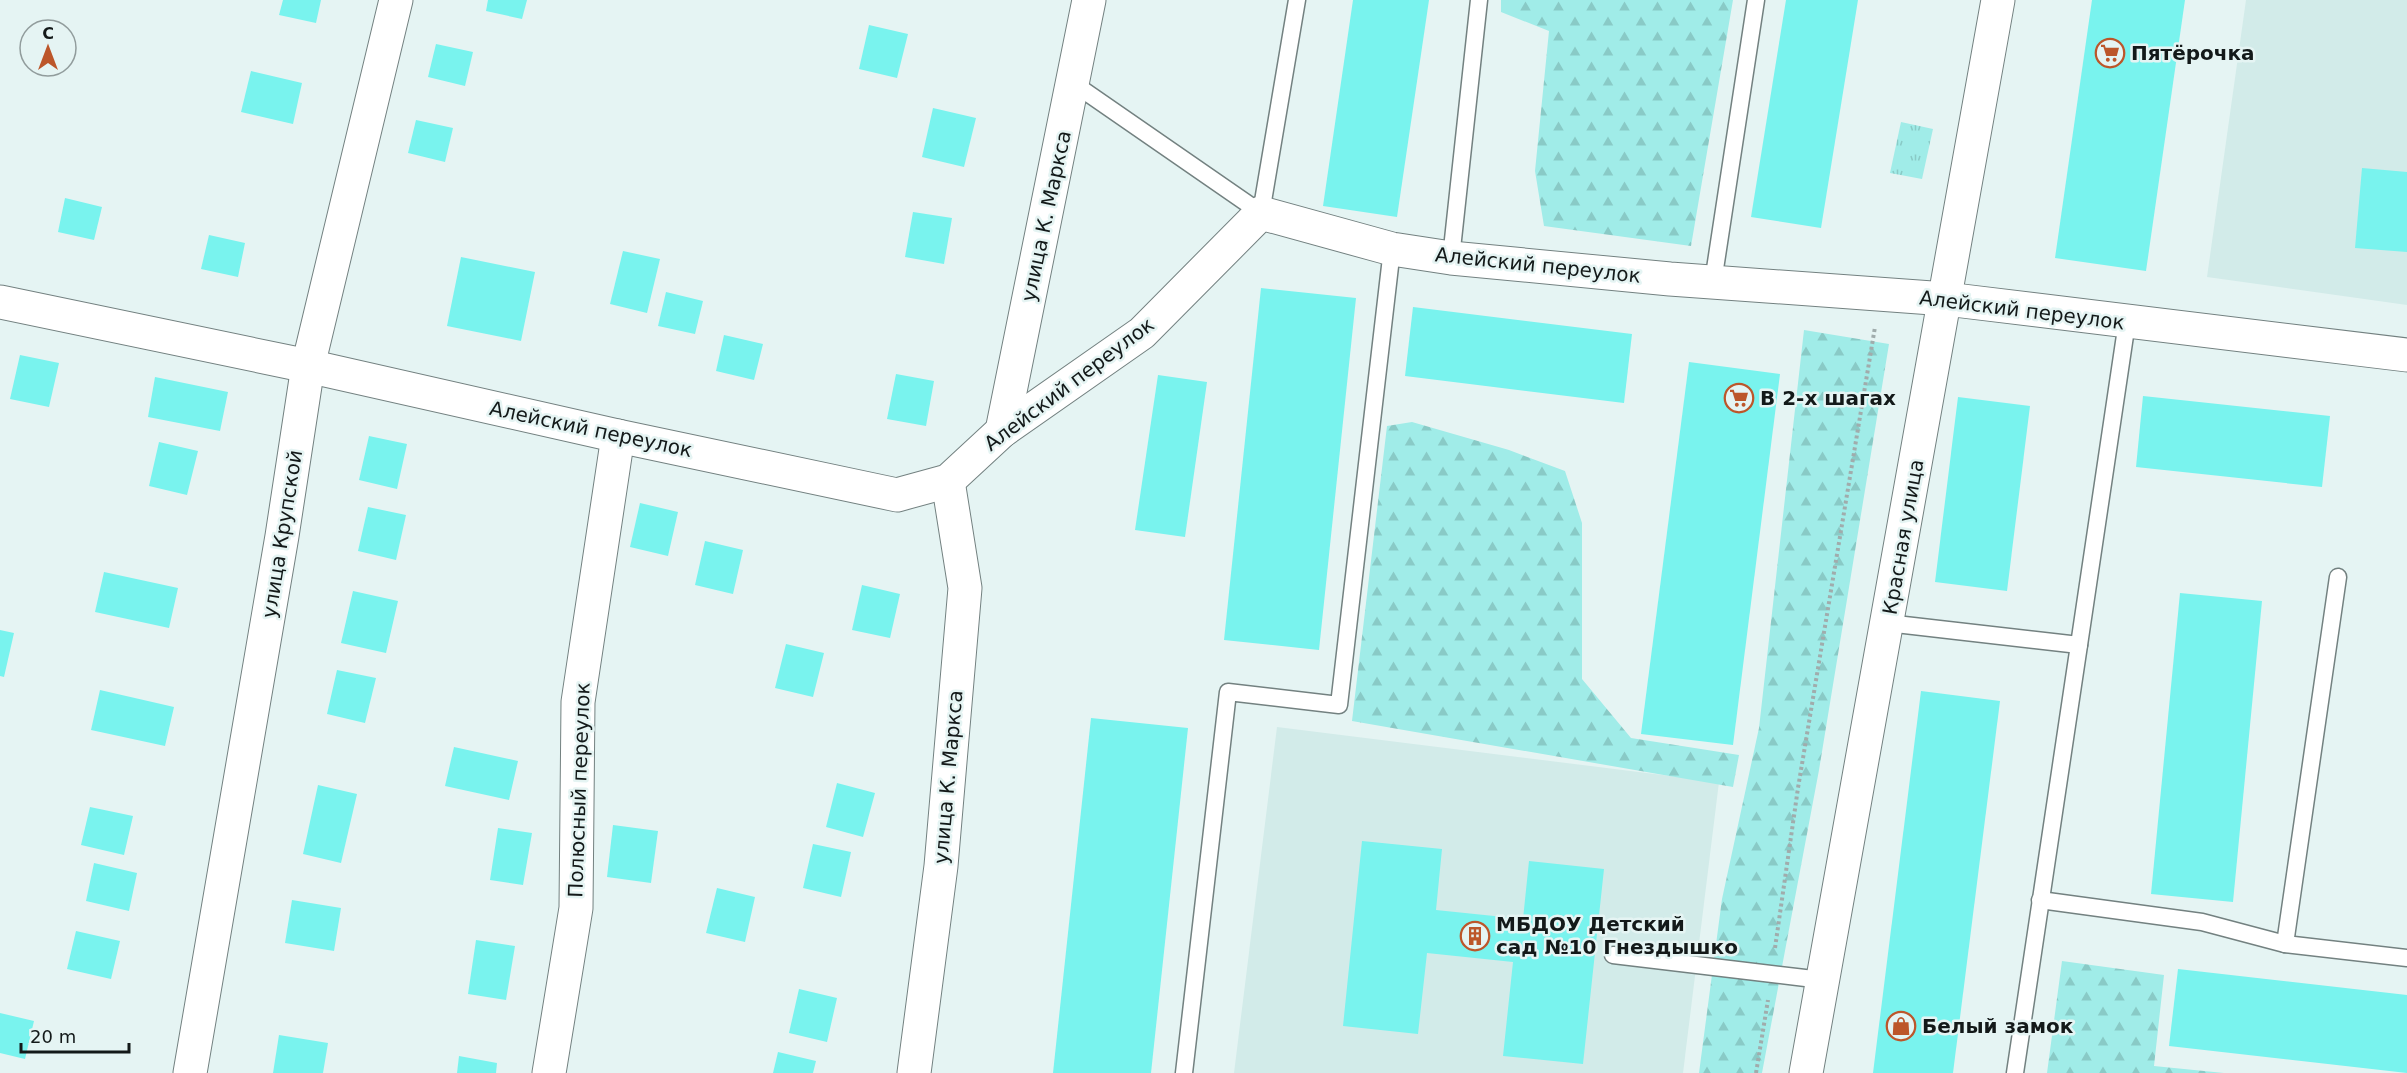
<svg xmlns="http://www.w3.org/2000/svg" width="2407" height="1073" viewBox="0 0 2407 1073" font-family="'DejaVu Sans',sans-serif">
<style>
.built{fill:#d2ebe9}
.grass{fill:url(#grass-tufts)}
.forest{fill:url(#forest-firs)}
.building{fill:#79f3ee}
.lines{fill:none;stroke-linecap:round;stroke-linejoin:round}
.service-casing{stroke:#738180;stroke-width:19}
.minor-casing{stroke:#738180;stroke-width:35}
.tertiary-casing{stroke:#738180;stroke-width:35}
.path{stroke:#a0acac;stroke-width:4;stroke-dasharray:3 3;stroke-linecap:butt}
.service{stroke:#fff;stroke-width:16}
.minor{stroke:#fff;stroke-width:33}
.tertiary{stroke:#fff;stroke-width:33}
.labels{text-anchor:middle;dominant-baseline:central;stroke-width:5;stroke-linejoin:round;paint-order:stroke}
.poi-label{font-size:20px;font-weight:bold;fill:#131919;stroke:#e5f4f3;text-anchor:start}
.street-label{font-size:20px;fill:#131919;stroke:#e5f4f3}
</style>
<defs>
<pattern id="grass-tufts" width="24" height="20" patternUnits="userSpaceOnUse" patternTransform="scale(1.5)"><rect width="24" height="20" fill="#a0ece8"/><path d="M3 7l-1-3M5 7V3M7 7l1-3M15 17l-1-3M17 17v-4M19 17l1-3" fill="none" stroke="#89cac6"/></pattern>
<pattern id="forest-firs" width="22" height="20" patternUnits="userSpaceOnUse" patternTransform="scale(1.5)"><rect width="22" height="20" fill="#a0ece8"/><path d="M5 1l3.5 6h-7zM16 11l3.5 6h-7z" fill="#89cac6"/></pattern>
</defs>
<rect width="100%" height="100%" fill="#e5f4f3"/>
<g class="built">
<path d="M2246 0H2407V305L2207 277Z"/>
<path d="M1277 727 1719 782 1683 1073H1234Z"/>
</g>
<path class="grass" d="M1901 122 1933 129 1922 179 1890 173Z"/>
<g class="forest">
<path d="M1501 0H1733L1691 246 1544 226 1535 171 1549 31 1501 12Z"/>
<path d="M1804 330 1889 344 1819 770 1762 1073H1699L1722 899 1759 728Z"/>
<path d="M1412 422 1509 450 1565 471 1582 523V679L1631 738 1739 755 1733 787 1352 721 1387 426Z"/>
<path d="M2062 961 2164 975 2154 1066 2224 1073H2047Z"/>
</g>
<g class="building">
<path d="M283 0H321L316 23 279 15Z"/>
<path d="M488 0H527L522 19 486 11Z"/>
<path d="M1353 0H1429L1397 217 1323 206Z"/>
<path d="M1786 0H1858L1821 228 1751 217Z"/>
<path d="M2092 0H2185L2146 271 2055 258Z"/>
<path d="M869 25 908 34 897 78 859 69Z"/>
<path d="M436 44 473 52 465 86 428 77Z"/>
<path d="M251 71 302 83 293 124 241 112Z"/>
<path d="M933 108 976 118 964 167 922 157Z"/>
<path d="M416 120 453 128 445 162 408 153Z"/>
<path d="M2362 168 2407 172V252L2355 248Z"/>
<path d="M65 198 102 207 94 240 58 232Z"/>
<path d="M913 212 952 218 944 264 905 257Z"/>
<path d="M209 235 245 243 238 277 201 269Z"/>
<path d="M623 251 660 259 647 313 610 304Z"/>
<path d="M461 257 535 272 521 341 447 326Z"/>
<path d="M1261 288 1356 298 1319 650 1224 640Z"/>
<path d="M666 292 703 301 695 334 658 326Z"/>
<path d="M1413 307 1632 334 1624 403 1405 376Z"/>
<path d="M724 335 763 344 754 380 716 371Z"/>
<path d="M20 355 59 363 49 407 10 399Z"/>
<path d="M1689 362 1780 374 1733 745 1641 734Z"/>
<path d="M896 374 934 381 926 426 887 419Z"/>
<path d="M1158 375 1207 382 1185 537 1135 530Z"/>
<path d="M155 377 228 392 220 431 148 417Z"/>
<path d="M2143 396 2330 416 2322 487 2136 467Z"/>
<path d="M1958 397 2030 406 2007 591 1935 582Z"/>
<path d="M369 436 407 444 397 489 359 480Z"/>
<path d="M159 442 198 451 187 495 149 486Z"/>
<path d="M640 503 678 512 668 556 630 547Z"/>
<path d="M368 507 406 515 396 560 358 551Z"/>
<path d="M705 541 743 550 733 594 695 585Z"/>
<path d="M104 572 178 588 169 628 95 612Z"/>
<path d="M862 585 900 594 890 638 852 630Z"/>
<path d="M353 591 398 601 386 653 341 643Z"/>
<path d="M2180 593 2262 601 2233 902 2151 894Z"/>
<path d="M0 630 14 633 4 677 0 676Z"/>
<path d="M786 644 824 653 813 697 775 688Z"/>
<path d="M337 670 376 678 365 723 327 714Z"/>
<path d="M100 690 174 707 165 746 91 730Z"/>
<path d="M1921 691 2000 701 1953 1073H1873Z"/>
<path d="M1091 718 1188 728 1151 1073H1053Z"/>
<path d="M454 747 518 761 509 800 445 786Z"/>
<path d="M837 783 875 793 863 837 826 827Z"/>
<path d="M318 785 357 794 341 863 303 854Z"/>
<path d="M90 807 133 816 124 855 81 845Z"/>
<path d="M613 825 658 831 651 883 607 877Z"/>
<path d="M498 828 532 833 523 885 490 880Z"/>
<path d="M1362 841 1442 849 1436 910 1523 919 1529 861 1604 869 1583 1064 1503 1056 1513 962 1427 953 1418 1034 1343 1026Z"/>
<path d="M813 844 851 852 841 897 803 888Z"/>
<path d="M94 863 137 873 129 911 86 901Z"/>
<path d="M717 888 755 897 745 942 706 933Z"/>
<path d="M292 900 341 908 334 951 285 943Z"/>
<path d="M76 931 120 941 111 979 67 969Z"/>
<path d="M476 940 515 946 506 1000 468 994Z"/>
<path d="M2178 969 2407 995V1073L2169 1046Z"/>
<path d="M799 989 837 998 827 1042 789 1033Z"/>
<path d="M0 1013 34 1021 25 1059 0 1053Z"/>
<path d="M279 1035 328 1043 323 1073H273Z"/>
<path d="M778 1052 816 1061 813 1073H773Z"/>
<path d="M459 1056 497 1063 496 1073H457Z"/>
</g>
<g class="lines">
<g class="service-casing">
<g id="service">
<path d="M1073 83 1261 213 1297 0"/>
<path d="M1451 258 1479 0"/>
<path d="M1713 282 1756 0"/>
<path d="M1887 623 2079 645 2127 322"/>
<path d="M2040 900 2202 922 2285 944 2407 958"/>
<path d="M2285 944 2338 577"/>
<path d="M1613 955 1822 980"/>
<path d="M1184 1073 1228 692 1339 705 1392 249"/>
<path d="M2015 1073 2079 645"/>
</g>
</g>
<g class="minor-casing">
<g id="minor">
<path d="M0 302 308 366 618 436 897 495 948 481 1002 431 1142 333 1261 213 1392 249 1451 258 1670 279 1946 299 2407 355"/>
<path d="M1002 431 1089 0"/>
<path d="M190 1073 282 536 308 366 396 0"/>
<path d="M549 1073 576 908 578 702 618 436"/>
<path d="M914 1073 941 866 965 588 948 481"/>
</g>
</g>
<g class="tertiary-casing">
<path id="tertiary" d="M1806 1073 1998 0"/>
</g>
<g class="path">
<path d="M1775 948 1798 788 1875 327"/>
<path d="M1756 1073 1768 1000"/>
</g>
<use href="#service" class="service"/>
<use href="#minor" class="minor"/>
<use href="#tertiary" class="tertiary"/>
</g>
<defs>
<g id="supermarket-ring" transform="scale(1.5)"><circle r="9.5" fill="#e5f4f3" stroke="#bc562a" stroke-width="1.5"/><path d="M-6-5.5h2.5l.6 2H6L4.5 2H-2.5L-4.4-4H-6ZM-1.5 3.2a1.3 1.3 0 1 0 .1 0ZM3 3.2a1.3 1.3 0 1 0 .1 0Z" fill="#bc562a"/></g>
<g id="building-ring" transform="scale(1.5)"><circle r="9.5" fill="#e5f4f3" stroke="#bc562a" stroke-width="1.5"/><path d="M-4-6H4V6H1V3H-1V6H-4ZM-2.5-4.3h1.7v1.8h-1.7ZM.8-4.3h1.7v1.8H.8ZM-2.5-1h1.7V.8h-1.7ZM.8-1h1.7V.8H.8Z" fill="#bc562a"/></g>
<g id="shop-ring" transform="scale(1.5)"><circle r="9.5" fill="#e5f4f3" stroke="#bc562a" stroke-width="1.5"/><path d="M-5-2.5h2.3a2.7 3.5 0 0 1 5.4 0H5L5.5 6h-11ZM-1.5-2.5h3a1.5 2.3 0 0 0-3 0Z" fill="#bc562a"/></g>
</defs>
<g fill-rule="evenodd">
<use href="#supermarket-ring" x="2110" y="53"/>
<use href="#supermarket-ring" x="1739" y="398"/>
<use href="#building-ring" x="1475" y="936"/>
<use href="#shop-ring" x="1901" y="1026"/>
</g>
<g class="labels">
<g class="poi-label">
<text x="2131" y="53">Пятёрочка</text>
<text x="1760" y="398">В 2-х шагах</text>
<text x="1496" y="924">МБДОУ Детский<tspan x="1496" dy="23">сад №10 Гнездышко</tspan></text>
<text x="1922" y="1026">Белый замок</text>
</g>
<g class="street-label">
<text transform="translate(1046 216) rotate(-78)">улица К. Маркса</text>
<text transform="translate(1538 265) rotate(6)">Алейский переулок</text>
<text transform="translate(2022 310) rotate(7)">Алейский переулок</text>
<text transform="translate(1069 384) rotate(-37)">Алейский переулок</text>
<text transform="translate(591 429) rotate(12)">Алейский переулок</text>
<text transform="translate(282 534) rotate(-81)">улица Крупской</text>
<text transform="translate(1903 537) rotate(-80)">Красная улица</text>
<text transform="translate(948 777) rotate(-85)">улица К. Маркса</text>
<text transform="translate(579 790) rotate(-88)">Полюсный переулок</text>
</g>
</g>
<g transform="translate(48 48)"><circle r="28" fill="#e5f4f3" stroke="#919c9c" stroke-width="1.5"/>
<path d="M0-4.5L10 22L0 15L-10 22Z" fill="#bc562a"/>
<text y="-9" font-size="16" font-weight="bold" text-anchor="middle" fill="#131919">С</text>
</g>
<path d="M21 1043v9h108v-9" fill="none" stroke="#131919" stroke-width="3"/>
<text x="30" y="1043" font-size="18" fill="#131919" stroke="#e5f4f3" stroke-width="4.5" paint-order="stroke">20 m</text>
</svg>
